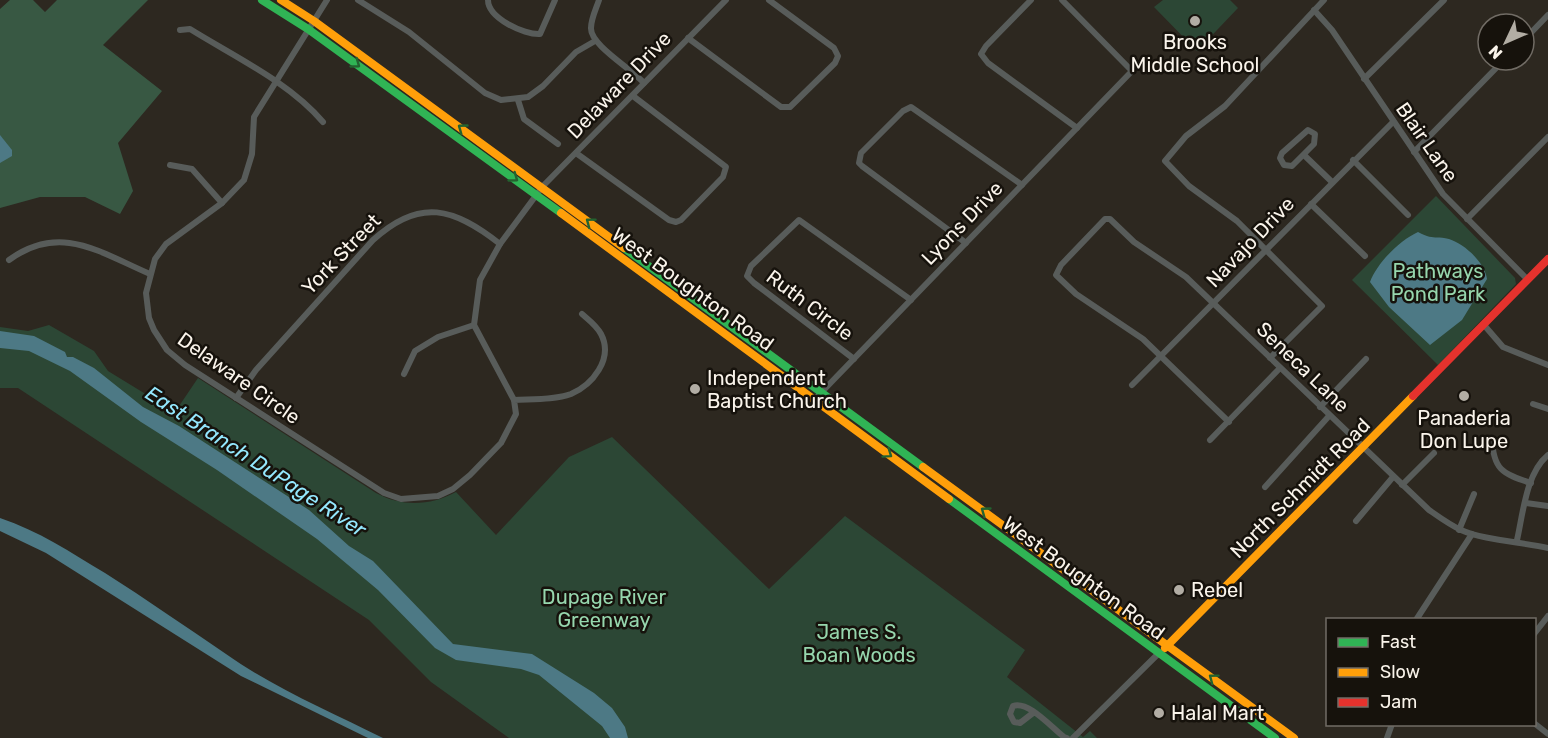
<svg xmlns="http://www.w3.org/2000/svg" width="1548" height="738" viewBox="0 0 1548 738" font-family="Rubik,sans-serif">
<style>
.green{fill:#2c4735}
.forest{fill:#385843}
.water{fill:#4d7985}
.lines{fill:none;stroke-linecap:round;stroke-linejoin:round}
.street{stroke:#585c5a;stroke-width:6}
.fast{stroke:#30b455;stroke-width:8}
.slow{stroke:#ff9f0a;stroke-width:8}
.jam{stroke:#e5322d;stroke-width:8}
.oneway{stroke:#236330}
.poi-dot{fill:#b2ada4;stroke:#16120c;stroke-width:2}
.labels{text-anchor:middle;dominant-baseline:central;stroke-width:5;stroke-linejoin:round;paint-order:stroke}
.poi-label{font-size:20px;fill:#faf4eb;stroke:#16120c;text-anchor:start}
.street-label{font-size:20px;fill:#faf4eb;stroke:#16120c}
.park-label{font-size:20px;fill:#96d6ad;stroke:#16120c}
.water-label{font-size:21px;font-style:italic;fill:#94e8fe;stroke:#16120c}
</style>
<rect width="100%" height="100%" fill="#2d2820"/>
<g class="green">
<path d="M1163 0H1230L1238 8 1197 51 1154 7Z"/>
<path d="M1436 196 1515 278 1516 284 1438 365 1352 280Z"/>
<path d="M49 325 94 351 108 371 175 412 198 378 376 493C402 507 430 506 456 492L496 535 569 457 612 437 769 589 845 516 1025 650 1007 677 1083 737 1090 731 1097 738H509L431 682 369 620 18 388H0V327L28 331Z"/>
</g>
<path class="forest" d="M10 0H33L45 12 57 0H148L103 45 162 91 118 143 133 191 120 214 85 197H40L0 208V9Z"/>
<g class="water">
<path d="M0 135 12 150V156L0 163Z"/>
<path d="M1418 232C1434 241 1436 235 1449 239 1465 244 1485 263 1487 279L1462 320 1430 345 1389 307 1370 282C1377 263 1400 240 1418 232Z"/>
<path d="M0 331 34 336 65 352 67 357H73L94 368 143 407 179 426 309 510 349 546 373 561 453 644 532 654 594 693 612 708 625 727 628 738H610L602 726 539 675 521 669 456 660 435 648 378 590 317 539 217 470 141 422 70 371 29 351 0 348Z"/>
<path d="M0 518C39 531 70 552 105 573 146 599 186 627 226 654 274 688 331 712 383 738H368L241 676 46 553 0 531Z"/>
</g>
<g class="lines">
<g class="street">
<path d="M327 0 254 117 252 154 244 180 222 203 166 244 155 259 146 293 149 318 154 330 167 350 185 365 384 493 401 499 438 496 453 489 470 475 501 443 516 414 514 400C532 399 555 400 571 394 592 385 614 359 601 334 597 326 589 320 582 314"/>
<path d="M358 0 409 32 485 93 501 100 528 97 543 86 576 52 595 41"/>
<path d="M488 0C488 18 524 35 540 34L555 0"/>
<path d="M599 0C596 9 591 19 591 28 590 45 632 69 644 83"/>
<path d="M1031 0 986 46 981 54 988 63 1077 128"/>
<path d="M1314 10 1332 30 1443 194 1528 280"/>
<path d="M180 30 190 29C235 57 289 82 323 122"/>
<path d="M688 38 781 107H790L835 63 838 56 834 48 769 0"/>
<path d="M1524 40 1548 15"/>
<path d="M1364 79 1444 0"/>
<path d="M518 100 524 119 558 144"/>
<path d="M1308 130 1315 134 1314 144 1292 166 1284 165 1280 158 1282 153Z"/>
<path d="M1414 152 1504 60"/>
<path d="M576 153 669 220 676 222 681 220 723 177 726 167 633 96"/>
<path d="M1304 155 1332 182"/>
<path d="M1353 160 1408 215"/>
<path d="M170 165 192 169 222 203"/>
<path d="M1311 204 1365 256"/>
<path d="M1467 219 1548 137"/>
<path d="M966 243 862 166 859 163 861 153 903 111 911 107 1022 185"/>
<path d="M9 260C60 223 99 252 150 274"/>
<path d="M1484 325 1503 347 1548 365"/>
<path d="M1270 358 1322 306 1237 221 1189 186 1165 161 1186 136 1225 106 1324 0"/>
<path d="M854 359 754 283 747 276 751 266 799 220 911 300"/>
<path d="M404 374 415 351 438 337 474 325"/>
<path d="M1132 385 1393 122"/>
<path d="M236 398 256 370 373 240C420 197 454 208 500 244"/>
<path d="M815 399 1132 71 1062 0"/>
<path d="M514 400 474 325 480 280 500 244 543 186 726 0"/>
<path d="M1533 404 1548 409"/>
<path d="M1320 407 1366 359"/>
<path d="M1229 422 1143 339 1076 294 1056 275 1061 265 1105 219H1110L1134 242 1186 277 1429 510C1439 517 1450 525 1461 530 1483 540 1522 542 1548 548"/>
<path d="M1492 438C1493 469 1502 474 1531 483"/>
<path d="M1210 440 1280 368"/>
<path d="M1402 485 1434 453"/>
<path d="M1265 487 1329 416"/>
<path d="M1526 503 1548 506"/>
<path d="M1356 521 1393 477"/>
<path d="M1459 530 1474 494"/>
<path d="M1517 540C1523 514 1526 473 1548 455"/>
<path d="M1416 620 1472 534"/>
<path d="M1534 634 1548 616"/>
<path d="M1033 713 1020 723 1014 722 1010 714 1013 706C1028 700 1052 728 1064 737L1067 738"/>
<path d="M1534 723 1548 734"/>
<path d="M1073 738 1159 653"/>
<path d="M1387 738 1392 724"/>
</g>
<g class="fast">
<path d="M262 0 308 29 561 213"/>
<path d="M624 248 923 467"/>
<path d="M949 499 1275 738"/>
</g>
<g class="slow">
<path d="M281 0 314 21 624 248"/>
<path d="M561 213 949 499"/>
<path d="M923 467 1294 738"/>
<path d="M1165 648 1413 396"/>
</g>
<path class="jam" d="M1413 396 1548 259"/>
</g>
<defs><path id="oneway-chevron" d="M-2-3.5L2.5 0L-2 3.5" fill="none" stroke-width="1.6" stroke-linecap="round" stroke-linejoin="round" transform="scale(1.5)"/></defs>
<g class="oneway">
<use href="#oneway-chevron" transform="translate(356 64) rotate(36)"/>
<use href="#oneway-chevron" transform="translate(462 128) rotate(-144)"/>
<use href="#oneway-chevron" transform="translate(514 178) rotate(36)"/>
<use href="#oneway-chevron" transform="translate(590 222) rotate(-143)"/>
<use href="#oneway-chevron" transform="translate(888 454) rotate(35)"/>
<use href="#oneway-chevron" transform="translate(985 511) rotate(-144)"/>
<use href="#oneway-chevron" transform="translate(1213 678) rotate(-143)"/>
</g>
<g class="poi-dot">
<circle cx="1195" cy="21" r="6"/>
<circle cx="695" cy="389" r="6"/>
<circle cx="1464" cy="396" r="6"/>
<circle cx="1179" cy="590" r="6"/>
<circle cx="1159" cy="713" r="6"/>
</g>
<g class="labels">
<g class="poi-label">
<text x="1195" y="42" text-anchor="middle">Brooks<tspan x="1195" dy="23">Middle School</tspan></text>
<text x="707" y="378">Independent<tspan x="707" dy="23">Baptist Church</tspan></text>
<text x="1464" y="418" text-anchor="middle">Panaderia<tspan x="1464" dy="23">Don Lupe</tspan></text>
<text x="1191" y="590">Rebel</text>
<text x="1171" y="713">Halal Mart</text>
</g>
<g class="street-label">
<text transform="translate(619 85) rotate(-46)">Delaware Drive</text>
<text transform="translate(1427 142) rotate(55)">Blair Lane</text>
<text transform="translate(962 223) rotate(-46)">Lyons Drive</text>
<text transform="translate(1250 242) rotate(-46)">Navajo Drive</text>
<text transform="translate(341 254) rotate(-46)">York Street</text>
<text transform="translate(693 289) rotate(36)">West Boughton Road</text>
<text transform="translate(810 305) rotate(37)">Ruth Circle</text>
<text transform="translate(1303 367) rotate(44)">Seneca Lane</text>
<text transform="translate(239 378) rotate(35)">Delaware Circle</text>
<text transform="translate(1300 488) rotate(-45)">North Schmidt Road</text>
<text transform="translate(1084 578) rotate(36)">West Boughton Road</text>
</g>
<g class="park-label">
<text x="1438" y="271">Pathways<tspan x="1438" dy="23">Pond Park</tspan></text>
<text x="604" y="597">Dupage River<tspan x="604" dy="23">Greenway</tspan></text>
<text x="859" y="632">James S.<tspan x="859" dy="23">Boan Woods</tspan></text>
</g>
<g class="water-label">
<text transform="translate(256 461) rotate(33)">East Branch DuPage River</text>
</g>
</g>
<rect x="1326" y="618" width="210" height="108" fill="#16120c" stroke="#716c65" stroke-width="1.5"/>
<rect x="1338" y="638" width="30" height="9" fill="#30b455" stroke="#716c65" stroke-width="1.5"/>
<text x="1380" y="648" font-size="18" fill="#faf4eb">Fast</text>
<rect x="1338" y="668" width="30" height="9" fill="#ff9f0a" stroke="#716c65" stroke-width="1.5"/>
<text x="1380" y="678" font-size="18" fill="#faf4eb">Slow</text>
<rect x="1338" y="698" width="30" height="9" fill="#e5322d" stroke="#716c65" stroke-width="1.5"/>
<text x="1380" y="708" font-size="18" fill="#faf4eb">Jam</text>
<g transform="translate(1506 42) rotate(226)"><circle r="28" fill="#16120c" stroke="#716c65" stroke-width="1.5"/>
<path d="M0-4.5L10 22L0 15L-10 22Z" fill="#b2ada4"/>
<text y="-9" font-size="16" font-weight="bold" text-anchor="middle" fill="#faf4eb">N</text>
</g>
</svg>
